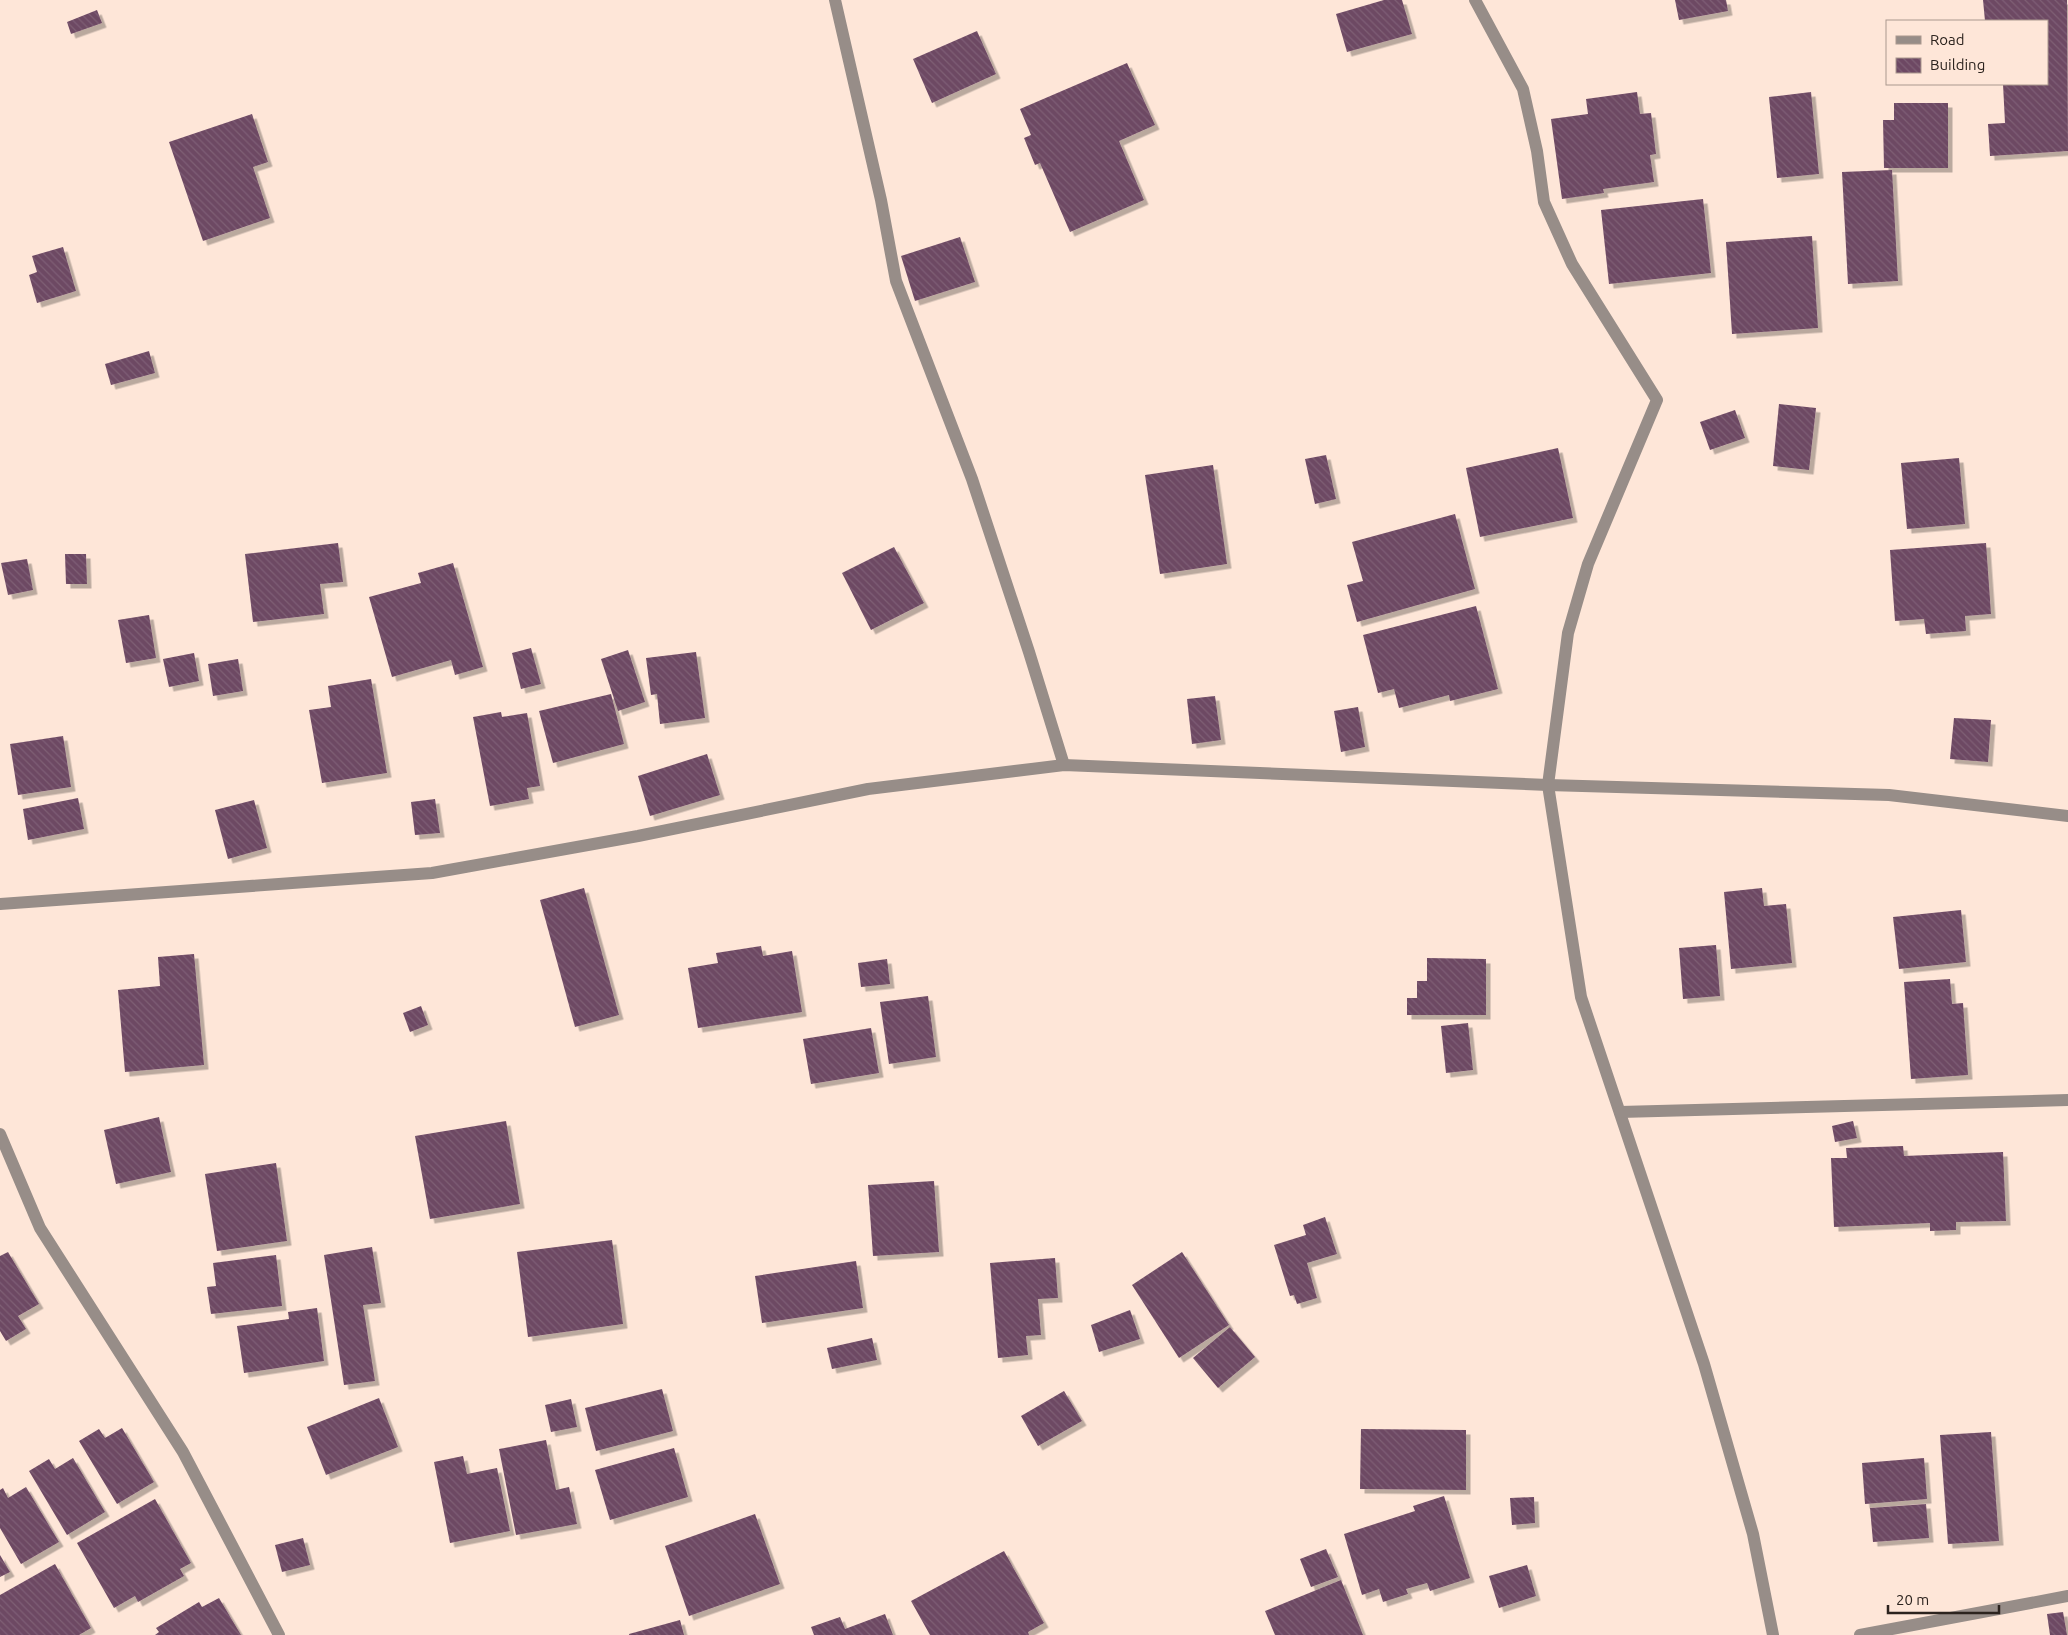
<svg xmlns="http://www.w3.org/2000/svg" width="2068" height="1635" viewBox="0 0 2068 1635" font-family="Ubuntu,sans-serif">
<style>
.building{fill:url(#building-back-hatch);filter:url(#shadow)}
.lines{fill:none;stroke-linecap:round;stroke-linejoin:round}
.minor{stroke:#978d88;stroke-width:12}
</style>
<defs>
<pattern id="building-back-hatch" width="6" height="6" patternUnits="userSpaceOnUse" patternTransform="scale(1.25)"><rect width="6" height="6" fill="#6d4863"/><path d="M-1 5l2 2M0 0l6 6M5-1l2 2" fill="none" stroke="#7e5f75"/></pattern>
<filter id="shadow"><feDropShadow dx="4.5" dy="4.5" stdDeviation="0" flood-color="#0004"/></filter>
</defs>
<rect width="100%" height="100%" fill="#fee6d8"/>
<g class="building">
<path d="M1384 0H1402L1412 34 1347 52 1336 14Z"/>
<path d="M1675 0H1726L1728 11 1679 20Z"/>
<path d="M1983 0H2067L2068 151 1990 156 1988 124 2005 123 2003 84H2047V21H1985Z"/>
<path d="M97 10 102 23 71 34 67 22Z"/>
<path d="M977 31 996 74 932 103 913 59Z"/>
<path d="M1127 63 1155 125 1119 141 1144 200 1070 232 1040 163 1035 165 1024 138 1031 135 1020 109Z"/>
<path d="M1637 92 1640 114 1651 113 1656 154 1650 155 1654 182 1603 189 1604 193 1562 199 1551 119 1588 114 1586 99Z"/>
<path d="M1811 92 1819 174 1777 178 1769 97Z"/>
<path d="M1894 103H1948V168H1884L1883 120H1894Z"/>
<path d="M252 114 268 162 253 167 270 218 203 241 169 142Z"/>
<path d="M1892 170 1898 281 1848 284 1842 172Z"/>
<path d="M1703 199 1711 273 1609 284 1601 210Z"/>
<path d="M1812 236 1818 328 1732 334 1726 242Z"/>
<path d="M960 237 975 282 915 301 901 256Z"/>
<path d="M63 247 76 291 37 303 29 275 37 272 32 256Z"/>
<path d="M149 351 155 373 111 385 105 364Z"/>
<path d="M1779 404 1816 408 1809 470 1773 466Z"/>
<path d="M1735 410 1745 438 1710 450 1700 422Z"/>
<path d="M1558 448 1573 518 1480 537 1466 468Z"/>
<path d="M1326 455 1336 499 1315 504 1305 459Z"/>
<path d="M1959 458 1965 524 1907 529 1901 463Z"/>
<path d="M1213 465 1227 564 1160 574 1145 475Z"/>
<path d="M1455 514 1475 589 1357 622 1347 585 1363 581 1352 542Z"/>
<path d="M338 543 343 582 320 584 324 614 253 622 245 554Z"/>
<path d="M1986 543 1991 614 1965 616 1966 631 1926 634 1924 619 1895 621 1890 550Z"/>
<path d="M894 547 924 603 871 630 842 573Z"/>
<path d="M65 554H86L87 584H66Z"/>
<path d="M27 559 33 590 8 595 1 563Z"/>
<path d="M453 563 483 667 455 675 451 660 392 677 369 597 421 583 418 573Z"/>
<path d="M1476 606 1498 689 1450 701 1449 695 1399 708 1394 689 1378 693 1363 635Z"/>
<path d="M149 615 156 658 126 663 118 620Z"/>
<path d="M531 648 541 684 521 689 512 653Z"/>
<path d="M628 650 645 702 618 711 601 659Z"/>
<path d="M696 652 705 718 660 724 657 694 651 695 646 658Z"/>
<path d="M194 653 199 681 169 687 163 659Z"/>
<path d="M238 659 243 691 213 696 208 664Z"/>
<path d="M371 679 387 773 322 783 309 710 331 707 328 686Z"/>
<path d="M611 694 624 744 553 763 539 711Z"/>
<path d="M1215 696 1221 740 1192 744 1187 699Z"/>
<path d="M1358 707 1365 747 1341 752 1334 711Z"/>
<path d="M501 712 502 717 527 713 540 786 527 788 529 799 490 806 473 717Z"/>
<path d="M1954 718 1991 720 1988 762 1950 759Z"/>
<path d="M63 736 71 787 18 795 10 744Z"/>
<path d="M707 754 720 795 650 816 638 776Z"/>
<path d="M78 798 84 829 28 840 23 809Z"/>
<path d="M435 799 440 833 415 835 411 802Z"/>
<path d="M254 800 267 848 228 859 215 810Z"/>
<path d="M584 888 619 1015 575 1027 540 900Z"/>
<path d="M1762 888 1764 906 1786 904 1792 963 1731 969 1724 892Z"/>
<path d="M1961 910 1966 962 1899 969 1893 917Z"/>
<path d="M1716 945 1720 996 1683 999 1679 948Z"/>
<path d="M761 946 763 956 792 951 802 1012 698 1028 688 968 718 963 716 953Z"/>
<path d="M194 954 204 1065 125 1072 118 990 160 986 158 957Z"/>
<path d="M1427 958 1486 959V1015H1407V998H1417V981H1427Z"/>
<path d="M887 959 890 984 861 987 858 963Z"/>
<path d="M1950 979 1952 1004 1963 1003 1968 1075 1911 1079 1904 982Z"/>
<path d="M928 996 936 1057 889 1064 880 1002Z"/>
<path d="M421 1006 428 1025 410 1032 403 1013Z"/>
<path d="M1468 1023 1473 1070 1446 1073 1441 1026Z"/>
<path d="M871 1028 879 1073 811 1084 803 1039Z"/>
<path d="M159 1117 171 1172 116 1184 104 1130Z"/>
<path d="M506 1121 520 1204 430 1219 415 1136Z"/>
<path d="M1853 1121 1857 1138 1835 1142 1832 1126Z"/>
<path d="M1903 1146 1904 1156 2003 1152 2006 1221 1956 1222V1230L1930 1231V1223L1834 1227 1831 1158H1847L1846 1148Z"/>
<path d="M276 1163 287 1241 217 1251 205 1174Z"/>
<path d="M934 1181 939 1252 873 1256 868 1185Z"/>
<path d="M1325 1217 1337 1254 1307 1263 1317 1298 1297 1304 1294 1295 1290 1296 1274 1245 1306 1235 1303 1225Z"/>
<path d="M612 1240 623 1324 528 1337 517 1252Z"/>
<path d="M372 1247 381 1303 363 1305 375 1381 344 1385 324 1255Z"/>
<path d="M8 1252 39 1304 18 1316 26 1329 6 1341 0 1331V1256Z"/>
<path d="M1182 1252 1229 1325 1179 1358 1132 1285Z"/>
<path d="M276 1255 282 1306 211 1314 207 1287 216 1286 213 1263Z"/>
<path d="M1055 1258 1058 1298 1038 1299 1041 1335 1026 1336 1028 1355 998 1358 990 1263Z"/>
<path d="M856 1261 863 1308 762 1323 755 1276Z"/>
<path d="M317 1308 324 1361 244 1373 237 1326 289 1319 288 1312Z"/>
<path d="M1130 1310 1140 1339 1099 1352 1091 1325Z"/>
<path d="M1230 1327 1255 1357 1218 1388 1193 1358Z"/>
<path d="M872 1338 877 1360 832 1369 827 1348Z"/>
<path d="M662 1389 673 1431 596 1451 585 1408Z"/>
<path d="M1064 1391 1082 1421 1038 1446 1021 1416Z"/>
<path d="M379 1398 398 1447 326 1475 307 1427Z"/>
<path d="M571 1399 577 1427 551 1432 545 1405Z"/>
<path d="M122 1428 154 1482 117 1504 79 1441 99 1429 105 1438Z"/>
<path d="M1361 1429 1466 1430V1490L1360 1489Z"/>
<path d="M1991 1432 1999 1541 1948 1544 1940 1435Z"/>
<path d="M546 1440 556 1490 569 1487 577 1524 516 1535 499 1449Z"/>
<path d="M674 1448 688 1497 610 1520 595 1470Z"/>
<path d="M463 1456 467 1474 497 1468 510 1531 450 1543 434 1462Z"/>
<path d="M73 1458 105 1512 67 1535 29 1471 49 1459 55 1469Z"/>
<path d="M1924 1458 1927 1499 1865 1504 1862 1463Z"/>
<path d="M26 1487 59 1542 21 1564 0 1528V1490L3 1488 8 1498Z"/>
<path d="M1444 1496 1470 1578 1430 1591 1427 1583 1406 1589 1408 1594 1383 1602 1379 1589 1362 1595 1344 1534 1415 1511 1413 1506Z"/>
<path d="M1534 1497 1535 1523 1512 1525 1510 1498Z"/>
<path d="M155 1499 191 1563 180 1569 184 1576 138 1602 135 1596 114 1608 77 1543Z"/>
<path d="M1926 1504 1929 1538 1873 1542 1870 1508Z"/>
<path d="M755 1514 780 1584 689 1616 665 1546Z"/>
<path d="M303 1538 310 1565 282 1572 275 1545Z"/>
<path d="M1326 1549 1338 1577 1311 1587 1300 1559Z"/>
<path d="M1004 1551 1044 1623 1028 1632 1029 1635H930L911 1601Z"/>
<path d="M0 1555 10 1572 0 1577Z"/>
<path d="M55 1564 91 1628 79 1635H0V1595Z"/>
<path d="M1527 1565 1536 1596 1499 1608 1489 1576Z"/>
<path d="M1341 1580 1363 1635H1275L1265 1611Z"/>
<path d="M219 1598 241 1635H155L159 1632 156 1628 199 1602 202 1607Z"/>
<path d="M2063 1612 2067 1635H2050L2047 1614Z"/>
<path d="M885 1614 893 1635H814L811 1627 840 1617 845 1629Z"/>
<path d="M680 1620 684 1635H629V1634Z"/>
</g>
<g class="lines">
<g class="minor">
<path d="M835 0 881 200 896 281 972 479 1029 652 1064 765"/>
<path d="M1475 0 1523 89 1537 151 1544 202 1572 264 1657 400 1588 564 1568 633 1548 785 1581 997 1704 1364 1753 1534 1773 1635"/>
<path d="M0 904 432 873 638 836 868 789 1064 765 1548 785 1889 795 2068 816"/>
<path d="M1620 1112 2068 1100"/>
<path d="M0 1134 40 1228 183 1452 279 1635"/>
<path d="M1860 1635 2068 1596"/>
</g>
</g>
<rect x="1886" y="20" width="162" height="65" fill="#fee6d8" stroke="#aa988e"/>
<rect x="1896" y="36" width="25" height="8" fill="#978d88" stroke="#aa988e"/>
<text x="1930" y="45" font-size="15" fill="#2c231e">Road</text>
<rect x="1896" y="58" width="25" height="15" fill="url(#building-back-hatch)" stroke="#aa988e"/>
<text x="1930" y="70" font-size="15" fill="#2c231e">Building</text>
<path d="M1888 1605v8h111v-8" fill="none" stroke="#2c231e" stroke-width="2.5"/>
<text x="1896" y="1605" font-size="15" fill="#2c231e" stroke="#fee6d8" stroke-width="4" paint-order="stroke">20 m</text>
</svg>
